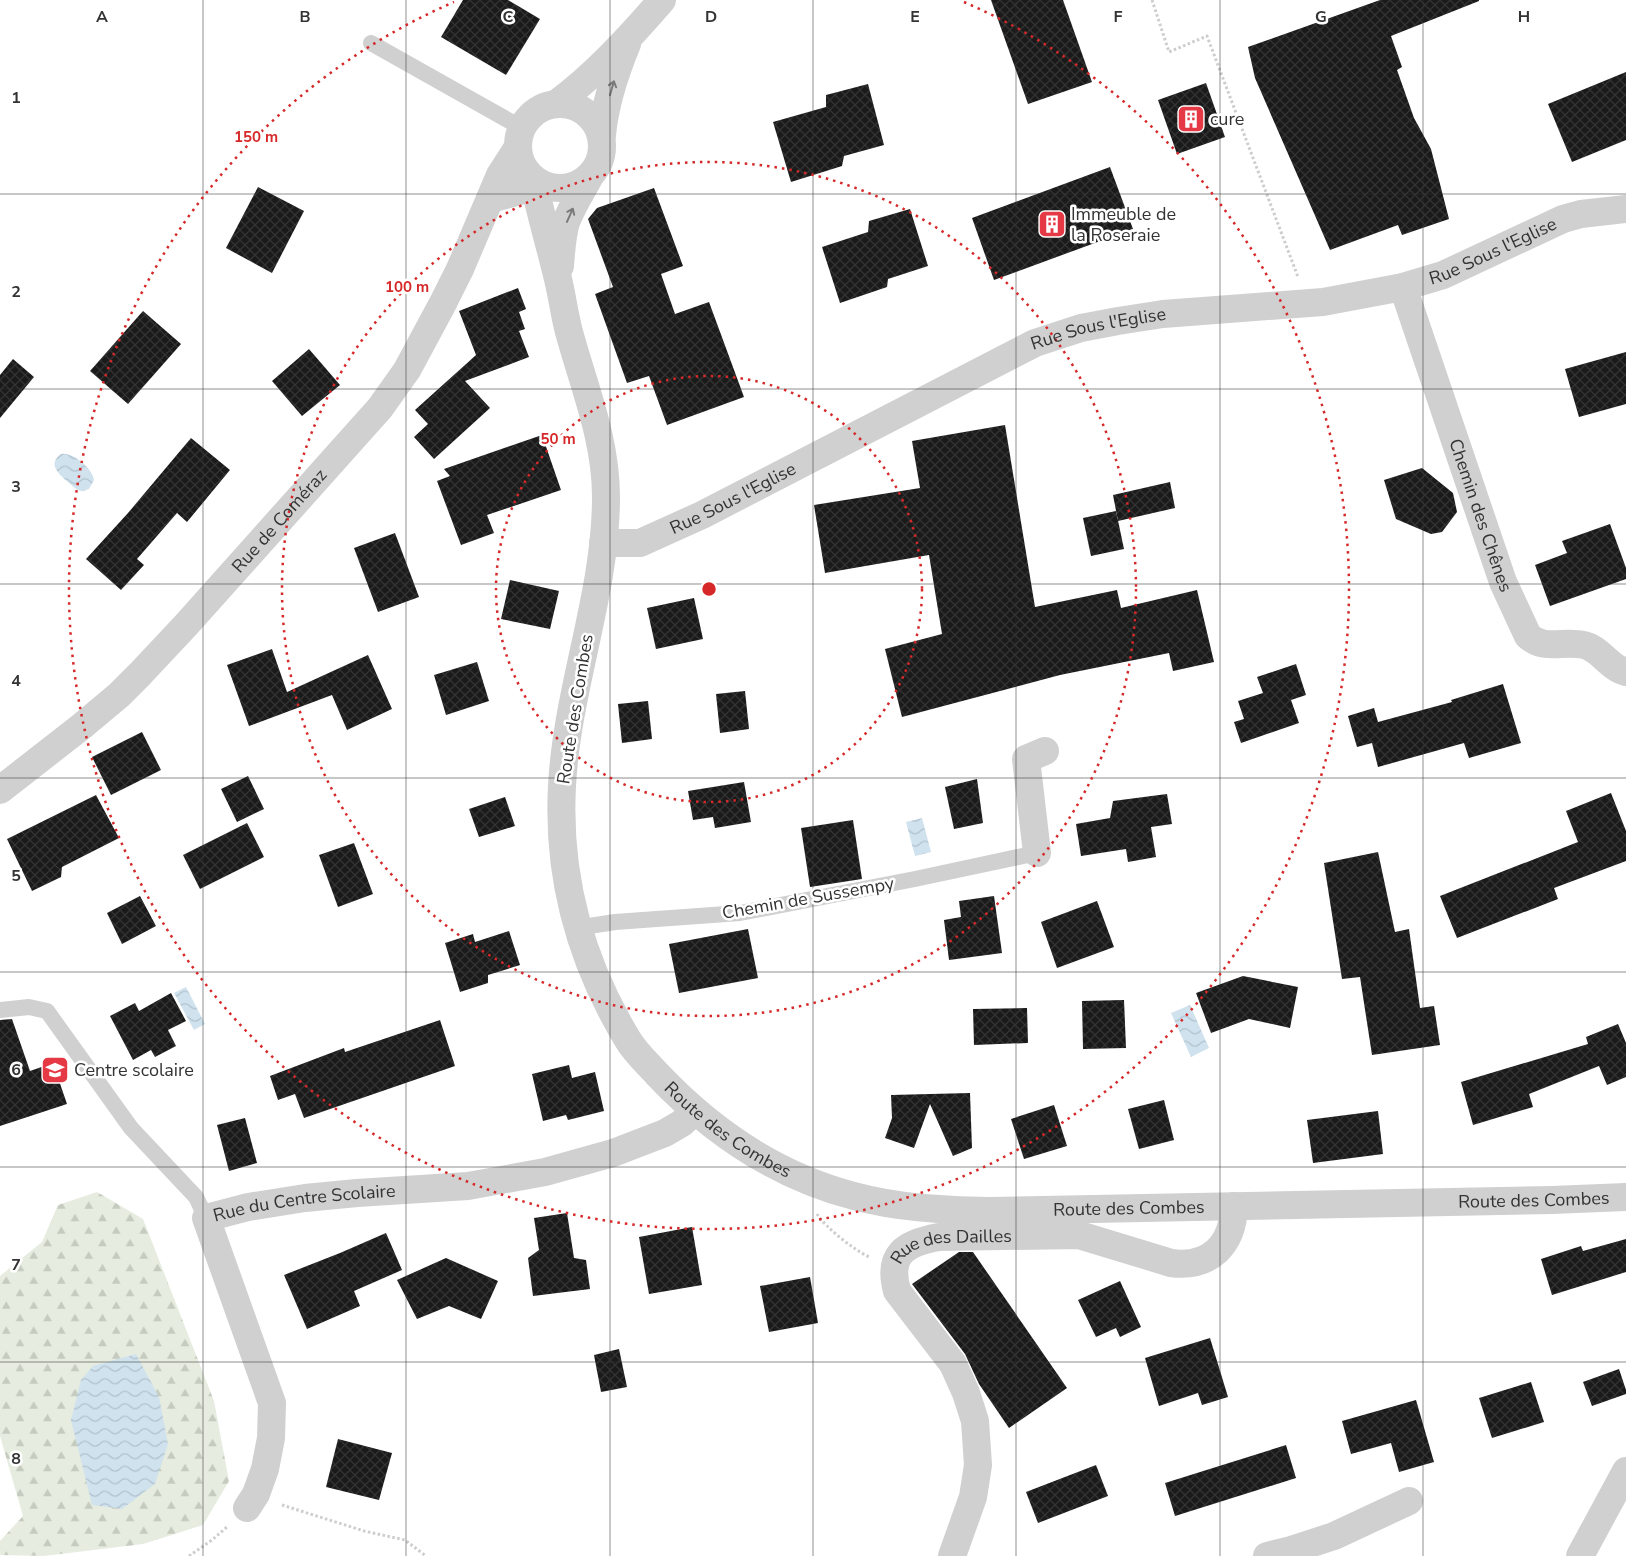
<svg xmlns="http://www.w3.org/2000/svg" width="1626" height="1556" viewBox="0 0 1626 1556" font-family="'Nunito Sans',sans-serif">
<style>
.forest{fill:url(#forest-firs)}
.water{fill:url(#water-waves)}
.building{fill:url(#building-cross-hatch)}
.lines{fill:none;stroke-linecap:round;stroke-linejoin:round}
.path{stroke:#cdcdcd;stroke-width:3;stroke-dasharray:2.5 2.5;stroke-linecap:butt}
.service{stroke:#d0d0d0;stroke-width:16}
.minor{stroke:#d0d0d0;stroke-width:28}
.tertiary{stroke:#d0d0d0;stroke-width:28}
.oneway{stroke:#7a7a7a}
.grid{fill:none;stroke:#333;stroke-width:1;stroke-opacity:0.55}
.ring{fill:none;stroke:#d62828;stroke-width:2.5;stroke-dasharray:2.5 5}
.labels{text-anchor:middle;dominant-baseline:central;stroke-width:5;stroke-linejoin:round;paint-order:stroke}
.poi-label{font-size:18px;fill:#333;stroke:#fff;text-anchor:start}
.street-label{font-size:18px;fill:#333;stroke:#fff}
.grid-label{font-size:16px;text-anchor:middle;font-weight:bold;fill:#333;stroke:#fff;stroke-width:5;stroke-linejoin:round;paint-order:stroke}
.centre{fill:#d62828;stroke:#fff;stroke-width:2.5}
.ring-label{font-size:15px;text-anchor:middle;font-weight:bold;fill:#d62828;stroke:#fff;stroke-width:5;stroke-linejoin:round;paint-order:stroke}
</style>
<defs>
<pattern id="forest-firs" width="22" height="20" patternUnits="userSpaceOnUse" patternTransform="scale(1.25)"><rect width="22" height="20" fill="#e6ecdf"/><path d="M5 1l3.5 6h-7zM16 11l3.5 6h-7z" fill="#c6cbc0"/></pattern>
<pattern id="water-waves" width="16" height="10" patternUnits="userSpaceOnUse" patternTransform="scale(1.25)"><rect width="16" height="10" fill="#cfe2ee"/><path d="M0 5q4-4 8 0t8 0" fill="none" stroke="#b2c2cd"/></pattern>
<pattern id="building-cross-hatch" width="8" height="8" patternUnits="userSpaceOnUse" patternTransform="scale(1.25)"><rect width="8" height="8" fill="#1a1a1a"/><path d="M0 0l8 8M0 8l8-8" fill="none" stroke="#333"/></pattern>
</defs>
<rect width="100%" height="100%" fill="#fff"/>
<path class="forest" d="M97 1192 143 1219 214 1401 229 1481 203 1525 143 1544 44 1556 0 1555V1541L23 1516 0 1436V1276L42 1242 58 1205Z"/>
<g class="water">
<path d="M61 454C73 452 92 468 94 480L89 489C86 490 85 491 81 491 76 490 72 485 68 482 59 474 47 464 61 454Z"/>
<path d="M922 818 931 852 915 856 906 822Z"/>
<path d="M186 987 205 1024 194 1030 174 993Z"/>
<path d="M1190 1005 1209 1048 1191 1057 1171 1013Z"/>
<path d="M136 1354 159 1397 168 1444 155 1484 122 1509 92 1505 71 1420 81 1380 93 1366Z"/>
</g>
<g class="building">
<path d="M463 0H508L540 19 506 75 441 37Z"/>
<path d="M991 0H1063L1092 82 1028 104Z"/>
<path d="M1380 0H1479V1L1391 36 1402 67 1397 70 1414 118 1431 149 1449 219 1402 235 1398 225 1330 250 1255 78 1248 47Z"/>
<path d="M1626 72V140L1572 162 1548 104Z"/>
<path d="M1206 83 1225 137 1177 154 1158 100Z"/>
<path d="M868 84 884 145 844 156 842 166 791 182 773 122 826 107V95Z"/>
<path d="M1110 167 1133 229 994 280 972 218Z"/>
<path d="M258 187 304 211 272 273 226 248Z"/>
<path d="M654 188 683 266 661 274 675 314 709 302 744 397 667 425 649 376 627 383 595 294 613 287 588 219 597 208Z"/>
<path d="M910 209 928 266 888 279 887 287 840 303 822 247 868 232 869 221Z"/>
<path d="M518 288 526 309 519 312 525 329 519 331 529 357 465 381 490 408 434 459 414 437 428 424 415 410 476 355 459 311Z"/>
<path d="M143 311 181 344 128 404 90 371Z"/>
<path d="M309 349 340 385 302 416 272 381Z"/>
<path d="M1626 352V404L1579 417 1565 369Z"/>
<path d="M13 359 34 377 0 418V375Z"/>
<path d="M1005 425 1035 607 1117 590 1121 608 1197 590 1214 662 1173 671 1169 653 1060 675 902 717 885 649 942 634 929 555 825 573 814 505 920 488 912 441Z"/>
<path d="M542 435 561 490 487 515 494 533 461 545 437 481 450 476 444 469Z"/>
<path d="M191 438 230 470 187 522 177 513 137 559 144 565 121 590 86 559 128 513Z"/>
<path d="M1422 468 1453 493 1457 512 1442 532 1431 534 1396 519 1384 480Z"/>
<path d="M1170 482 1175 508 1118 521 1113 495Z"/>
<path d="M1116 511 1124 549 1091 556 1083 518Z"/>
<path d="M1610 524 1626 568V579L1550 606 1535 565 1567 553 1562 541Z"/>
<path d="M395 533 419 597 378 612 354 548Z"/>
<path d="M510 580 559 591 550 629 501 619Z"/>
<path d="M694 598 703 639 656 649 647 608Z"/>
<path d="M272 649 287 692 368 655 392 709 347 730 332 695 249 726 227 665Z"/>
<path d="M477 662 489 701 446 715 434 675Z"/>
<path d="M1296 664 1306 695 1291 700 1299 723 1241 743 1234 722 1244 719 1238 701 1263 693 1257 677Z"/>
<path d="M1503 684 1521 743 1469 758 1464 743 1378 767 1372 743 1357 747 1348 716 1374 708 1378 722 1452 702 1451 700Z"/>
<path d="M745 691 749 729 720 733 716 694Z"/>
<path d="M648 701 652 739 622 743 618 704Z"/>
<path d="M142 732 161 770 111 795 92 757Z"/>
<path d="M248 776 264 809 237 822 221 789Z"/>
<path d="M977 779 983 823 954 829 945 787Z"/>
<path d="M744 782 751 822 715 828 713 817 693 820 688 791Z"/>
<path d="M1611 793 1626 831V861L1554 888 1558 899 1457 938 1440 896 1578 842 1566 811Z"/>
<path d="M1167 794 1172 824 1151 827 1156 857 1128 862 1126 849 1081 856 1076 824 1110 818 1113 801Z"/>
<path d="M96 795 119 838 62 867 61 877 32 891 7 839Z"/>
<path d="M505 797 515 826 479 837 469 809Z"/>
<path d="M853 820 862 879 810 887 801 828Z"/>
<path d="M247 823 264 857 200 889 183 855Z"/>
<path d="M354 843 373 894 338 907 319 855Z"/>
<path d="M1378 852 1395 932 1409 929 1420 1008 1434 1006 1440 1045 1372 1055 1360 977 1342 979 1324 863Z"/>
<path d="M140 896 156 926 122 944 107 913Z"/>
<path d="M994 896 1002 953 949 960 944 920 961 917 959 901Z"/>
<path d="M1097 901 1114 947 1057 968 1041 922Z"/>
<path d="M748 929 758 978 679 993 669 944Z"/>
<path d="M509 931 520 965 488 975V983L460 992 445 943 473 934 475 942Z"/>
<path d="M1243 976 1298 987 1290 1028 1249 1019 1211 1033 1196 993Z"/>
<path d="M171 993 186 1021 168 1030 176 1046 155 1057 151 1050 133 1060 110 1016 135 1003 139 1011Z"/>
<path d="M1124 1000 1126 1048 1083 1049 1082 1001Z"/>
<path d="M1027 1008 1028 1043 974 1045 973 1009Z"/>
<path d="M12 1019 30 1071 53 1063 67 1104 0 1126V1020Z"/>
<path d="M440 1020 455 1066 304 1118 295 1094 278 1100 270 1076 344 1048 345 1052Z"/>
<path d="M1618 1024 1626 1043V1077L1607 1085 1599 1066 1529 1094 1533 1107 1473 1125 1461 1082 1588 1044 1586 1037Z"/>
<path d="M569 1065 572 1078 595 1072 604 1111 568 1120 566 1115 543 1121 532 1074Z"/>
<path d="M970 1093 972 1148 953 1156 930 1104 914 1148 885 1138 892 1118 891 1095Z"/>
<path d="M1164 1100 1174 1140 1139 1149 1128 1109Z"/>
<path d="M1054 1105 1067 1146 1024 1159 1011 1119Z"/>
<path d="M1378 1111 1383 1154 1313 1163 1307 1120Z"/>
<path d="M245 1118 257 1163 229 1171 217 1125Z"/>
<path d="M567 1213 574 1258 586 1260 590 1289 533 1296 528 1258 539 1250 534 1218Z"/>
<path d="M692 1227 702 1285 649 1294 639 1237Z"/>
<path d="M386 1233 402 1270 354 1291 360 1306 307 1329 284 1275 340 1253Z"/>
<path d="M1626 1239V1272L1552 1295 1541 1259 1581 1246 1583 1251Z"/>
<path d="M959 1252H973L1067 1388 1009 1428 979 1384 965 1354 912 1284Z"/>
<path d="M446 1258 498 1281 481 1319 449 1306 417 1319 397 1280Z"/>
<path d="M810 1277 818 1323 769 1332 760 1286Z"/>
<path d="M1120 1281 1141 1327 1120 1337 1116 1328 1096 1337 1078 1300Z"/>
<path d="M1210 1338 1228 1397 1202 1405 1198 1393 1159 1406 1145 1358Z"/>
<path d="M619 1349 627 1387 601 1392 594 1355Z"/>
<path d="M1619 1369 1626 1390V1394L1592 1406 1583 1382Z"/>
<path d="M1531 1382 1544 1422 1492 1438 1479 1398Z"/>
<path d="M1416 1400 1434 1462 1399 1472 1391 1443 1351 1454 1342 1421Z"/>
<path d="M338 1439 392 1453 379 1500 326 1487Z"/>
<path d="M1286 1445 1296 1478 1175 1516 1165 1483Z"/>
<path d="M1096 1465 1108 1496 1038 1523 1026 1492Z"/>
</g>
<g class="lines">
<g class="path">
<path d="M1152 0 1169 52 1207 36 1298 277"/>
<path d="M817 1214C827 1229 853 1249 869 1257"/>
<path d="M282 1505 364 1531 405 1540 426 1556"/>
<path d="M189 1556 212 1540 227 1527"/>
</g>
<g class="service">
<path d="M371 43 522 128"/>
<path d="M576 928 615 922 740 913 915 879 1037 853"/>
<path d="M0 1010 29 1007 47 1011 131 1128 196 1197 206 1218"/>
</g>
<g class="minor">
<path d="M490 199 535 187"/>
<path id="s1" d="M1403 287 1503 582 1528 636C1545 651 1563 640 1584 645 1601 649 1609 668 1626 672"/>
<path id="s2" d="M603 543H640L702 515 1035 343 1081 328 1118 321 1163 314 1323 302 1403 287 1443 275 1563 219 1581 214 1626 209"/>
<path id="s3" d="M0 790 82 726 119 695 140 674 186 625 380 408 407 370 443 303 460 269 500 175 518 147"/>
<path d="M1037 853 1026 759 1045 751"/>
<path id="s4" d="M247 1508 256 1494 265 1469 271 1438 272 1403 206 1218 248 1207 305 1198 357 1193 468 1186 545 1172 613 1153 665 1133 682 1123 695 1111"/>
<path id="s5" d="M952 1556 973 1497 978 1465 975 1421 966 1393 953 1364 897 1291C887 1254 905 1243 939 1237L1079 1235 1171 1263C1210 1268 1233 1245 1234 1206"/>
<path d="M1267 1556 1291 1550 1334 1536 1409 1501"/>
</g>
<g class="tertiary">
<circle cx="560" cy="146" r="42"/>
<path d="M556 104C596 74 629 38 662 0"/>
<path d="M602 135C605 103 615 73 627 44"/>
<path id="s6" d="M537 182 535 187C541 216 550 246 557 275 562 294 564 313 569 332 584 387 606 439 606 497 606 595 567 688 562 786 557 878 580 961 628 1040 635 1052 647 1063 657 1074 711 1131 777 1176 854 1196 898 1208 943 1210 989 1211L1552 1200 1626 1197"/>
<path d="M560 266C561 251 562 236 566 222 572 206 582 191 590 176"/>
<path d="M1580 1556 1626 1471"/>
</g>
</g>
<defs><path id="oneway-shaft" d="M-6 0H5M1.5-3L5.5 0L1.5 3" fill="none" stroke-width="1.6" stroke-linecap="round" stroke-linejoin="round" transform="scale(1.25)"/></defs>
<g class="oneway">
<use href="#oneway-shaft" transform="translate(612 88) rotate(-74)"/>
<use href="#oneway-shaft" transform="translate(570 215) rotate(-66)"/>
</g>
<path class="grid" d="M203 0V1556M406 0V1556M610 0V1556M813 0V1556M1016 0V1556M1220 0V1556M1423 0V1556M0 194H1626M0 389H1626M0 584H1626M0 778H1626M0 972H1626M0 1167H1626M0 1362H1626"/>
<g class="ring">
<circle cx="709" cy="589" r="213"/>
<circle cx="709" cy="589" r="427"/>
<path d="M964 2A640 640 0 1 1 454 2"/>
</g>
<defs>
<g id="building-square" transform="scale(1.4375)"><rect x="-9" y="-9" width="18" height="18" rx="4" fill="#e63946" stroke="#fff"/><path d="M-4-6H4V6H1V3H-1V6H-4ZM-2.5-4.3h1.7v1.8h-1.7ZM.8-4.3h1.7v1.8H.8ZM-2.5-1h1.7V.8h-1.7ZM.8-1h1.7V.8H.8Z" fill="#fff"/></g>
<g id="school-square" transform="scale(1.4375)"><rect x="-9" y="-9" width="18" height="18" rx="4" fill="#e63946" stroke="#fff"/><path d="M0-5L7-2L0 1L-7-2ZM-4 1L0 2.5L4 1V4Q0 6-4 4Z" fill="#fff"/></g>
</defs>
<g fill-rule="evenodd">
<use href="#building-square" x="1191" y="119"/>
<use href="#building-square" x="1052" y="224"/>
<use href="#school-square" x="55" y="1070"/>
</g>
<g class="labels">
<g class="poi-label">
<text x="1210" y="119">cure</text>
<text x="1071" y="214">Immeuble de<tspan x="1071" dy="21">la Roseraie</tspan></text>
<text x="74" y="1070">Centre scolaire</text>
</g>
<g class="street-label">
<text stroke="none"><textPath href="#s2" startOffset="950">Rue Sous l'Eglise</textPath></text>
<text stroke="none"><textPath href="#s2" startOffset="545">Rue Sous l'Eglise</textPath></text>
<text stroke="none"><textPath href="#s2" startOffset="140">Rue Sous l'Eglise</textPath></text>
<text stroke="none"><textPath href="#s1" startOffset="241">Chemin des Chênes</textPath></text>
<text stroke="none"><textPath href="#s3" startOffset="389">Rue de Coméraz</textPath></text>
<text transform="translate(575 709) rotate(-81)">Route des Combes</text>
<text transform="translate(808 898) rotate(-10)">Chemin de Sussempy</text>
<text stroke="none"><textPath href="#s6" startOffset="1019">Route des Combes</textPath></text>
<text stroke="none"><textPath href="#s6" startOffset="1844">Route des Combes</textPath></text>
<text stroke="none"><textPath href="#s4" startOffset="406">Rue du Centre Scolaire</textPath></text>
<text stroke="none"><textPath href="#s6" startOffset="1439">Route des Combes</textPath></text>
<text stroke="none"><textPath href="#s5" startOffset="384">Rue des Dailles</textPath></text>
</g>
</g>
<g class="grid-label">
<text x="102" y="22">A</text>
<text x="305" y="22">B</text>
<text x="508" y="22">C</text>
<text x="711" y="22">D</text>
<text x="915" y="22">E</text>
<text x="1118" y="22">F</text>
<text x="1321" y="22">G</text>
<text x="1524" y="22">H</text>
<text x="16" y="103">1</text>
<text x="16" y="297">2</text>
<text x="16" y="492">3</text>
<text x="16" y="686">4</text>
<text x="16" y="881">5</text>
<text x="16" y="1075">6</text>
<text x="16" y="1270">7</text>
<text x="16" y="1464">8</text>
</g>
<circle cx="709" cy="589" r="8" class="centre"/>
<g class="ring-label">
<text x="256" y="142">150 m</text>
<text x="407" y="292">100 m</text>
<text x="558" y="444">50 m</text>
</g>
</svg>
